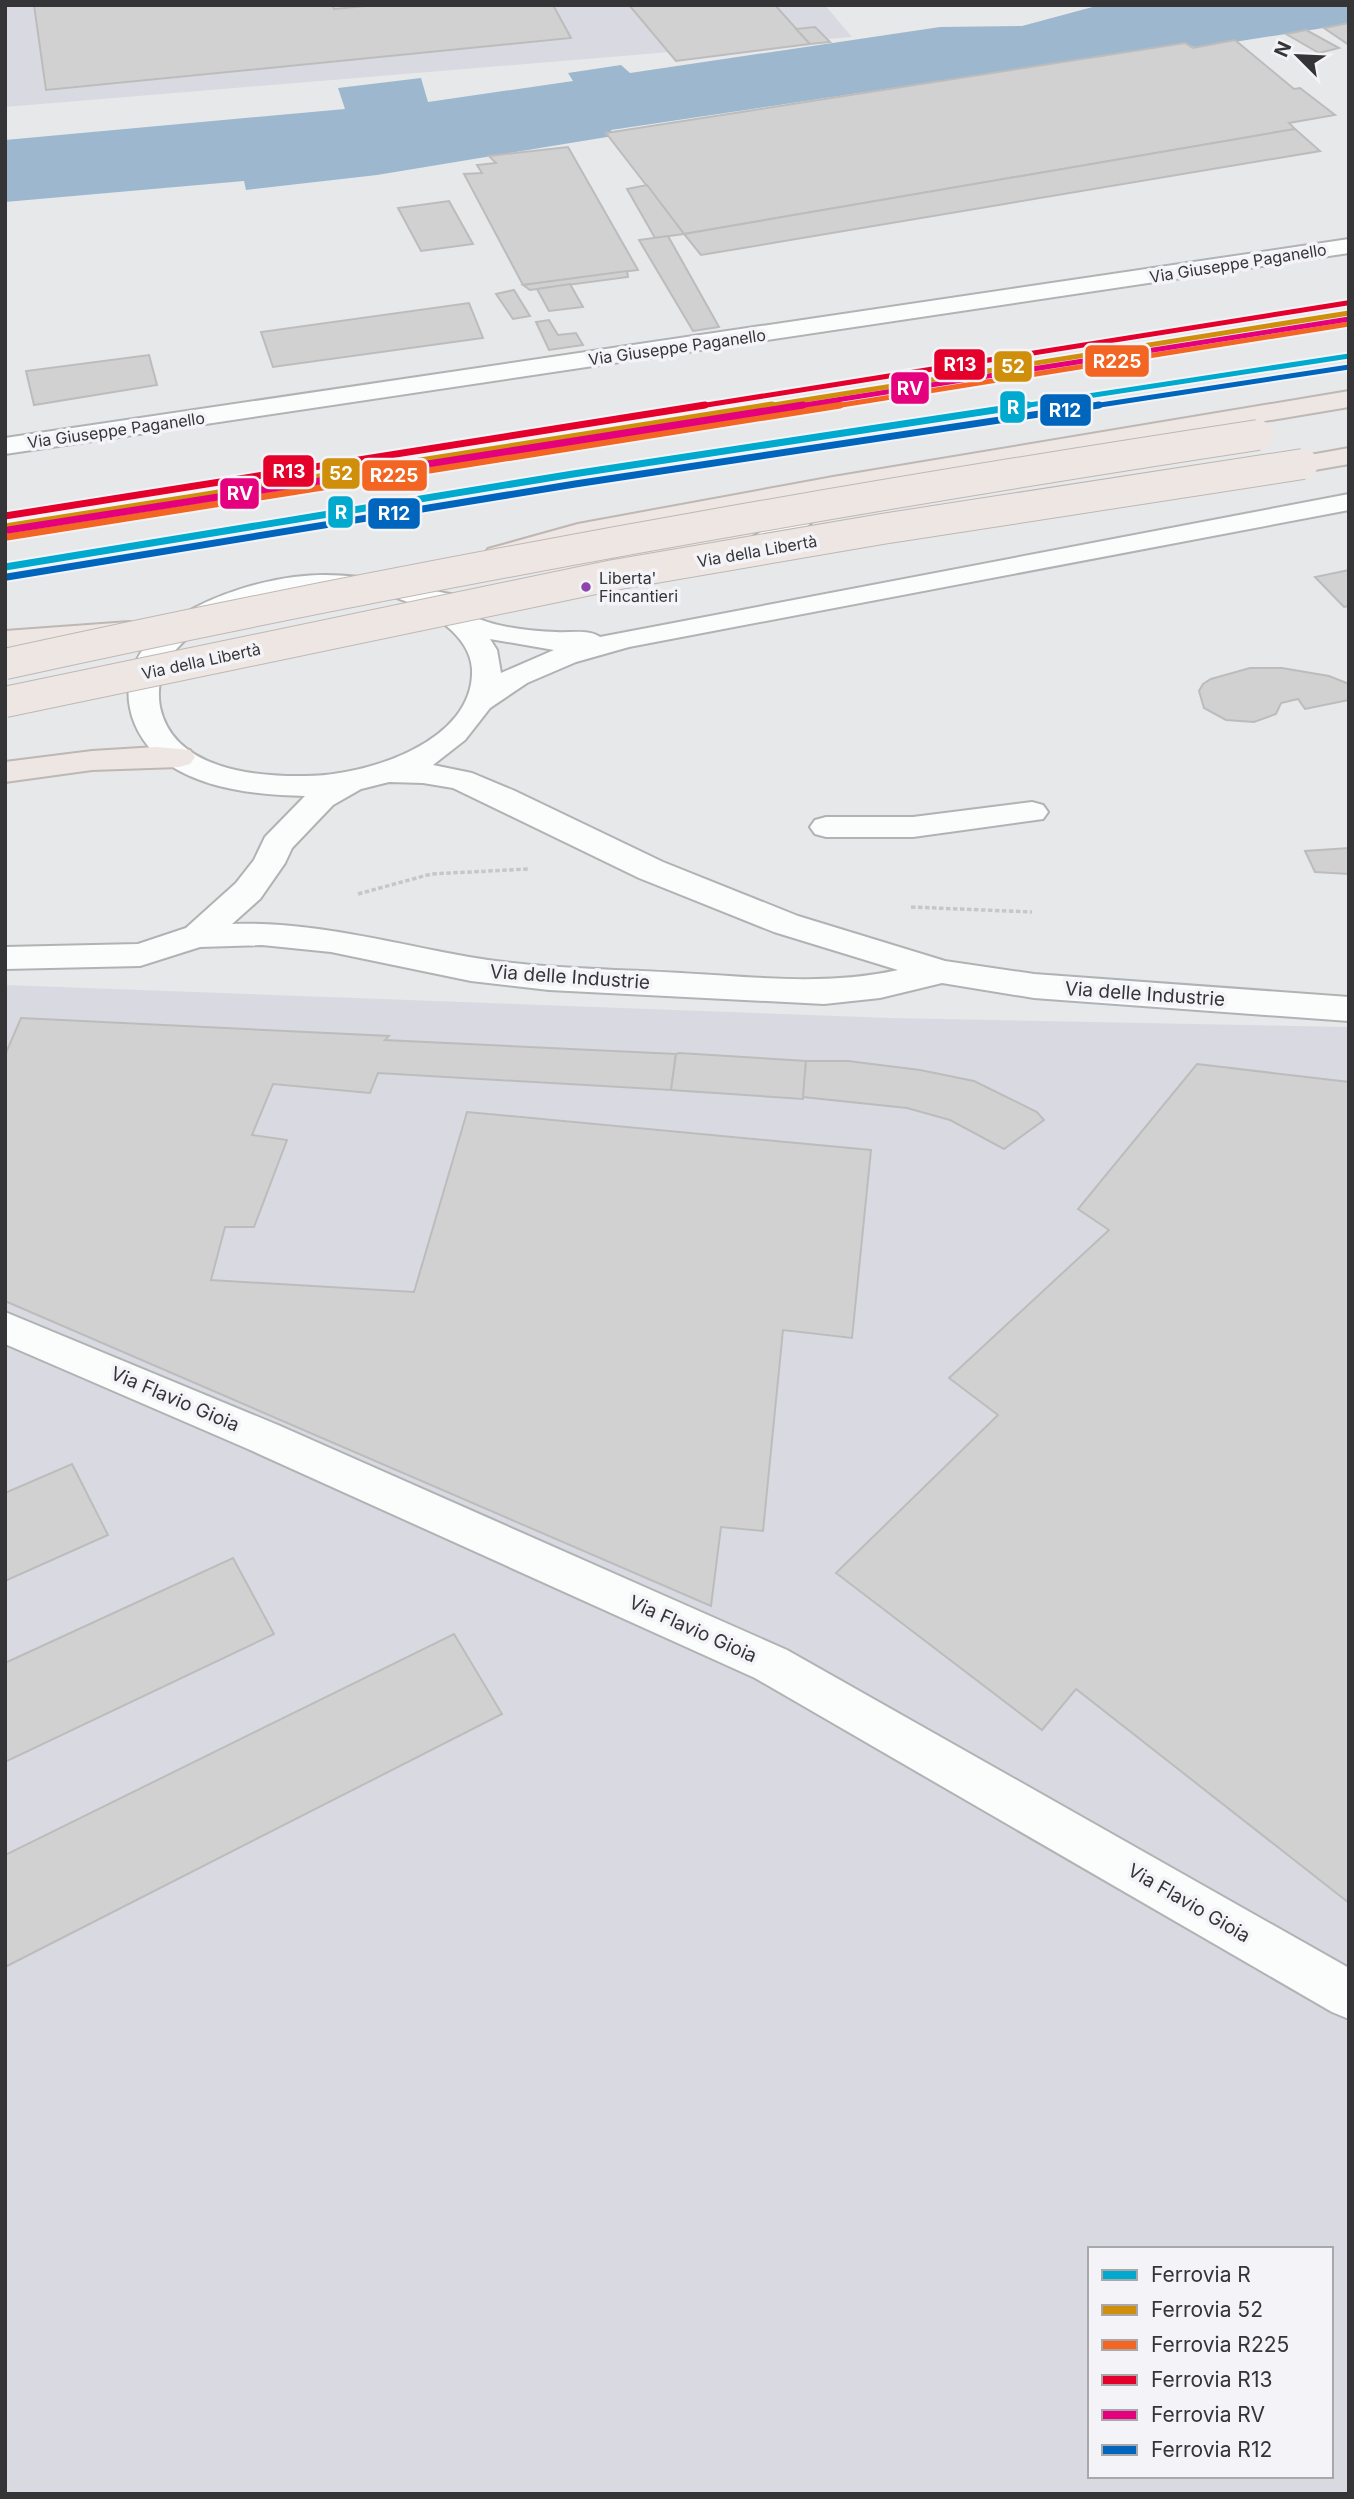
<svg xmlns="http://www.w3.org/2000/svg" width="1354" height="2499" viewBox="0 0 1354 2499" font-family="Inter,sans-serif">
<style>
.built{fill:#d9dae1;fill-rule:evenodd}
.water{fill:#9db8ce}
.building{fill:#d1d1d2;stroke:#bdbcbd;stroke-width:2}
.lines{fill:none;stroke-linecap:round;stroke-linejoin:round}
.minor-casing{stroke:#b1b2b4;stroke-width:4}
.highway-casing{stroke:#beb7b4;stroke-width:4}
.path{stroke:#c7c7c7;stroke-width:3.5;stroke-dasharray:4.5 2.5;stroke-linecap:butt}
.minor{fill:#fbfcfc;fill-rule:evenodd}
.highway{fill:#ede6e2;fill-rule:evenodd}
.highway-bridge-casing{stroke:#beb7b4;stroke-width:32;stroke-linecap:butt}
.highway-bridge{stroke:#ede6e2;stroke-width:30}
.rail-1-far1-casing{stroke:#f4f4f8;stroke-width:9}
.rail-1-casing{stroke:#f4f4f8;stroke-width:11}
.rail-2-far1-casing{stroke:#f4f4f8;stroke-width:9}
.rail-2-casing{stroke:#f4f4f8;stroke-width:11}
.rail-3-far1-casing{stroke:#f4f4f8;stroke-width:9}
.rail-3-casing{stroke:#f4f4f8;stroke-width:11}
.rail-4-far1-casing{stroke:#f4f4f8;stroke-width:9}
.rail-4-casing{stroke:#f4f4f8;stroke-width:11}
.rail-5-far1-casing{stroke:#f4f4f8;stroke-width:9}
.rail-5-casing{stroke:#f4f4f8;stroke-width:11}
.rail-6-far1-casing{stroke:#f4f4f8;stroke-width:9}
.rail-6-casing{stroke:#f4f4f8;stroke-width:11}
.rail-1-far1{stroke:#00a9ce;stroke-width:5}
.rail-1{stroke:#00a9ce;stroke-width:7}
.rail-2-far1{stroke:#d08f0b;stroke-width:5}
.rail-2{stroke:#d08f0b;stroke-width:7}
.rail-3-far1{stroke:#f26522;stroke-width:5}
.rail-3{stroke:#f26522;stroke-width:7}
.rail-4-far1{stroke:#e4002b;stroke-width:5}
.rail-4{stroke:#e4002b;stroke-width:7}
.rail-5-far1{stroke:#e5007d;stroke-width:5}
.rail-5{stroke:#e5007d;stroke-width:7}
.rail-6-far1{stroke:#0065bd;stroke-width:5}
.rail-6{stroke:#0065bd;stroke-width:7}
.bus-dot{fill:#8e44ad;stroke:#f4f4f8;stroke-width:2.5}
.labels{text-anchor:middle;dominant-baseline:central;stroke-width:7;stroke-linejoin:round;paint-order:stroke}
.far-street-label{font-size:16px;fill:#353537;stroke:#f4f4f8}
.far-bus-label{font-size:16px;fill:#353537;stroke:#f4f4f8;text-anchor:start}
.street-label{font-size:19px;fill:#353537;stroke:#f4f4f8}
.line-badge{stroke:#f4f4f8;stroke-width:2.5}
.badge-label{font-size:19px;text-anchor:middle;font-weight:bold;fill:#fff}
</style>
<rect width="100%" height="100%" fill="#e7e8ea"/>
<g class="built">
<path d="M5 5H825L852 37 5 107Z"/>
<path d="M5 985 892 1018 1349 1027V2494H5ZM1090 2249H1331V2476H1090Z"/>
</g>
<path class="water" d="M1100 5H1349V24L1196 48 1187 44 611 130 613 136 377 175 246 190 244 181 5 202V140L345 109 338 88 421 78 428 102 573 81 568 73 621 65 630 73 940 27 1022 26Z"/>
<g class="building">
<path d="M34 5H332L334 9 377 5H553L571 38 46 90Z"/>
<path d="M629 5H775L810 44 676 61Z"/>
<path d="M1349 23V45L1324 28Z"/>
<path d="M815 27 830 42 810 44 796 29Z"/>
<path d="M1306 30 1339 48 1319 53 1286 34Z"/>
<path d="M1235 40 1294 89 1300 88 1335 115 1289 123 1295 129 684 234 606 133 1185 43 1193 48Z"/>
<path d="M1295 129 1320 151 701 255 684 234Z"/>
<path d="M568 147 638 270 523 285 464 174 482 173 477 165 496 163 489 156Z"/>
<path d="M647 185 684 234 655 238 627 189Z"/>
<path d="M449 201 473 244 421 251 398 208Z"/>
<path d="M668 236 719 327 693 331 639 240Z"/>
<path d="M627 271 628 277 530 290 523 285Z"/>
<path d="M570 284 583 307 549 311 537 289Z"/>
<path d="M514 290 530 316 513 319 496 294Z"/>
<path d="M469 303 483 338 273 367 261 332Z"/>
<path d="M549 320 558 335 576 333 583 345 549 350 536 322Z"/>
<path d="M149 355 157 385 34 405 26 371Z"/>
<path d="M1349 570V606L1344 607 1315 577Z"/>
<path d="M1250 668H1282L1329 676 1349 684V700L1305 709 1298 699 1281 703 1276 714 1254 722 1226 720 1204 708 1199 691 1203 684 1211 679Z"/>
<path d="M1349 848V874L1315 872 1305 851Z"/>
<path d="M21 1018 389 1036 385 1040 676 1054 671 1090 378 1073 370 1093 273 1084 252 1135 287 1140 254 1227H225L211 1280 414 1292 467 1112 871 1150 852 1338 783 1330 763 1531 721 1527 711 1606 5 1301V1055Z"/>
<path d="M679 1053 806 1061 803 1099 671 1090 676 1054Z"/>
<path d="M806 1061H848L920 1070 974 1081 1037 1112 1044 1120 1004 1149 950 1120 907 1108 803 1097Z"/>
<path d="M1197 1064 1349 1082V1903L1076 1689 1042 1730 836 1573 998 1415 949 1378 1109 1230 1078 1209Z"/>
<path d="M72 1464 108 1535 5 1581V1493Z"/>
<path d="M233 1558 274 1634 5 1762V1663Z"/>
<path d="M454 1634 502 1714 5 1967V1855Z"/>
</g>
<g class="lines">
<g class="minor-casing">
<g id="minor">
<path d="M1349 239V253L5 454V438Z"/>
<path d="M829 481 839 483 843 489 802 532 748 563 738 565 728 563 724 557 728 551 782 520 819 483Z"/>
<path d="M1349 494V510L629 647 576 662 527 683 490 708 465 740 433 765 472 773 515 791 663 862 798 916 945 961 1034 974 1349 997V1021L1034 998 942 983 880 998 824 1004 549 990 471 981 331 952 262 945 200 947 140 966 5 969V947L138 944 186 928 236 883 254 860 265 837 305 796C259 795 207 790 168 764 149 752 134 730 130 708 114 626 231 585 294 577 345 570 391 582 440 592 456 596 472 596 487 600L492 606 487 612 468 614C492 627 528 631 556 632 570 633 588 629 600 637ZM310 592C337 591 380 590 405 601 431 613 470 635 472 669 475 743 364 776 306 776 254 777 173 769 160 707 157 690 160 672 170 657 201 614 260 598 310 592ZM490 639 554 650 501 673 497 650ZM389 782 423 783 453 788 639 878 774 932 898 970C827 986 753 977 681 973 610 969 538 969 469 957 390 943 313 921 232 924L260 899 285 863 292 848 333 805 361 789Z"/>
<path d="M1032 802 1043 805 1048 812 1043 819 913 837H826L815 834 810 827 815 820 826 817H913Z"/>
<path d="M5 1312 278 1425 787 1650 1349 1968V2019L1332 2012 755 1678 248 1449 5 1344Z"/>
</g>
</g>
<g class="highway-casing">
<g id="highway">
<path d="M1349 391V407L833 493 582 540 498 563 488 561 484 555 488 549 578 524 833 477Z"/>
<path d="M1349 448V464L1303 472 1293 470 1290 464 1293 458Z"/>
<path d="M129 622 139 625 144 631 139 637 5 649V631Z"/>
<path d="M157 747 190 750 195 757 190 764 179 767 92 770 5 782V762L92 751Z"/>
</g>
</g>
<g class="path">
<path d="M358 894 431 874 528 869"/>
<path d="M911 907 1032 912"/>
</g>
<use href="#minor" class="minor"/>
<use href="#highway" class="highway"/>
<g class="highway-bridge-casing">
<g id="highway-bridge">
<path d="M5 664C420 573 838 499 1258 435"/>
<path d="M5 702 614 575 882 529 1303 464"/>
</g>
</g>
<use href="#highway-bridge" class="highway-bridge"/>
<g class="rail-1-far1-casing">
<path id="rail-1-far1" d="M1016 407 1349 356"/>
</g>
<g class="rail-1-casing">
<path id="rail-1" d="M5 567 573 474 1028 405"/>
</g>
<g class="rail-2-far1-casing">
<path id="rail-2-far1" d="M761 407 1349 313"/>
</g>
<g class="rail-2-casing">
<path id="rail-2" d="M5 527 772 405"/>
</g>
<g class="rail-3-far1-casing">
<path id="rail-3-far1" d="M829 407 1349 324"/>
</g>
<g class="rail-3-casing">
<path id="rail-3" d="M7 537 840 405"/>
</g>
<g class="rail-4-far1-casing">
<path id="rail-4-far1" d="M694 407 1347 303"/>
</g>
<g class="rail-4-casing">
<path id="rail-4" d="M5 516 705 405"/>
</g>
<g class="rail-5-far1-casing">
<path id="rail-5-far1" d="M792 407 1349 319"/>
</g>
<g class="rail-5-casing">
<path id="rail-5" d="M8 530 803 405"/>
</g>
<g class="rail-6-far1-casing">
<path id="rail-6-far1" d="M1087 407 1349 367"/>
</g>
<g class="rail-6-casing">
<path id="rail-6" d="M7 577 575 484 1099 405"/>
</g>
<use href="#rail-1-far1" class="rail-1-far1"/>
<use href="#rail-1" class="rail-1"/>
<use href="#rail-2-far1" class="rail-2-far1"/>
<use href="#rail-2" class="rail-2"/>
<use href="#rail-3-far1" class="rail-3-far1"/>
<use href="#rail-3" class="rail-3"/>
<use href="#rail-4-far1" class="rail-4-far1"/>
<use href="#rail-4" class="rail-4"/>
<use href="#rail-5-far1" class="rail-5-far1"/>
<use href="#rail-5" class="rail-5"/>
<use href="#rail-6-far1" class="rail-6-far1"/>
<use href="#rail-6" class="rail-6"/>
</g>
<circle class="bus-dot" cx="586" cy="587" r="6"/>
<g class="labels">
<g class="far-street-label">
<text transform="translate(1238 263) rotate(-9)">Via Giuseppe Paganello</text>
<text transform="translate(677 347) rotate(-8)">Via Giuseppe Paganello</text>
<text transform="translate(116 430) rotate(-8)">Via Giuseppe Paganello</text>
<text transform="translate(757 551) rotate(-10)">Via della Libertà</text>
<text transform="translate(201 661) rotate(-12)">Via della Libertà</text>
</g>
<g class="far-bus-label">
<text x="599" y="578">Liberta'<tspan x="599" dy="18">Fincantieri</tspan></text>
</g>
<g class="street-label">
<text transform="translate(570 977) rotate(4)">Via delle Industrie</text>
<text transform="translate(1145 994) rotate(4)">Via delle Industrie</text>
<text transform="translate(175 1399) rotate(23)">Via Flavio Gioia</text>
<text transform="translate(693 1629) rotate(24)">Via Flavio Gioia</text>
<text transform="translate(1189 1903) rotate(30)">Via Flavio Gioia</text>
</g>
</g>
<g class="line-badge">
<rect x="1084" y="344" width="66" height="34" rx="7" fill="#f26522"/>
<rect x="933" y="348" width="53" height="33" rx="7" fill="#e4002b"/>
<rect x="993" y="350" width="40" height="33" rx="7" fill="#d08f0b"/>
<rect x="890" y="371" width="40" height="34" rx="7" fill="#e5007d"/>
<rect x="999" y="390" width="27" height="34" rx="7" fill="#00a9ce"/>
<rect x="1039" y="393" width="53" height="34" rx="7" fill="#0065bd"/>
<rect x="262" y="454" width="53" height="34" rx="7" fill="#e4002b"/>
<rect x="321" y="457" width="40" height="33" rx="7" fill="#d08f0b"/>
<rect x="361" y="459" width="67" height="33" rx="7" fill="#f26522"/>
<rect x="219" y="477" width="41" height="33" rx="7" fill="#e5007d"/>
<rect x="327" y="495" width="27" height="34" rx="7" fill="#00a9ce"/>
<rect x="367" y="497" width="54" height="33" rx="7" fill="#0065bd"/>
</g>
<g class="badge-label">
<text x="1117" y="368">R225</text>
<text x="960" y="371">R13</text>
<text x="1013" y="373">52</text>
<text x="910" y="395">RV</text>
<text x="1013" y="414">R</text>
<text x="1065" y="417">R12</text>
<text x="289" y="478">R13</text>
<text x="341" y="480">52</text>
<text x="394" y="482">R225</text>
<text x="240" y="500">RV</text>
<text x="341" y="519">R</text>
<text x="394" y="520">R12</text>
</g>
<rect width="1354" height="2499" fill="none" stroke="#353537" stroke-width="14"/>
<rect x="1088" y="2247" width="245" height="231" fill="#f4f4f8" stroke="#a8a8ab" stroke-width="2"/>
<rect x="1102" y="2270" width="35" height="10" fill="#00a9ce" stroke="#a8a8ab" stroke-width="2"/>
<text x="1151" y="2282" font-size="21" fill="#353537">Ferrovia R</text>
<rect x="1102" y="2305" width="35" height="10" fill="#d08f0b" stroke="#a8a8ab" stroke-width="2"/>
<text x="1151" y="2317" font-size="21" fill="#353537">Ferrovia 52</text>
<rect x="1102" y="2340" width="35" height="10" fill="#f26522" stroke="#a8a8ab" stroke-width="2"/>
<text x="1151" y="2352" font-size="21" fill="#353537">Ferrovia R225</text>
<rect x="1102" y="2375" width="35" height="10" fill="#e4002b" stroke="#a8a8ab" stroke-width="2"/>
<text x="1151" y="2387" font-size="21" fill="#353537">Ferrovia R13</text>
<rect x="1102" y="2410" width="35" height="10" fill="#e5007d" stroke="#a8a8ab" stroke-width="2"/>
<text x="1151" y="2422" font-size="21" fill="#353537">Ferrovia RV</text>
<rect x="1102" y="2445" width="35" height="10" fill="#0065bd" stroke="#a8a8ab" stroke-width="2"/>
<text x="1151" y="2457" font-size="21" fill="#353537">Ferrovia R12</text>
<g transform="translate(1298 56) rotate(294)" stroke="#f4f4f8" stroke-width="5" paint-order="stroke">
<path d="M0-5L12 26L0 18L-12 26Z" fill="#353537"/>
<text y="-10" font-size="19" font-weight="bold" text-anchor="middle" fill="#353537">N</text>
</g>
</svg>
